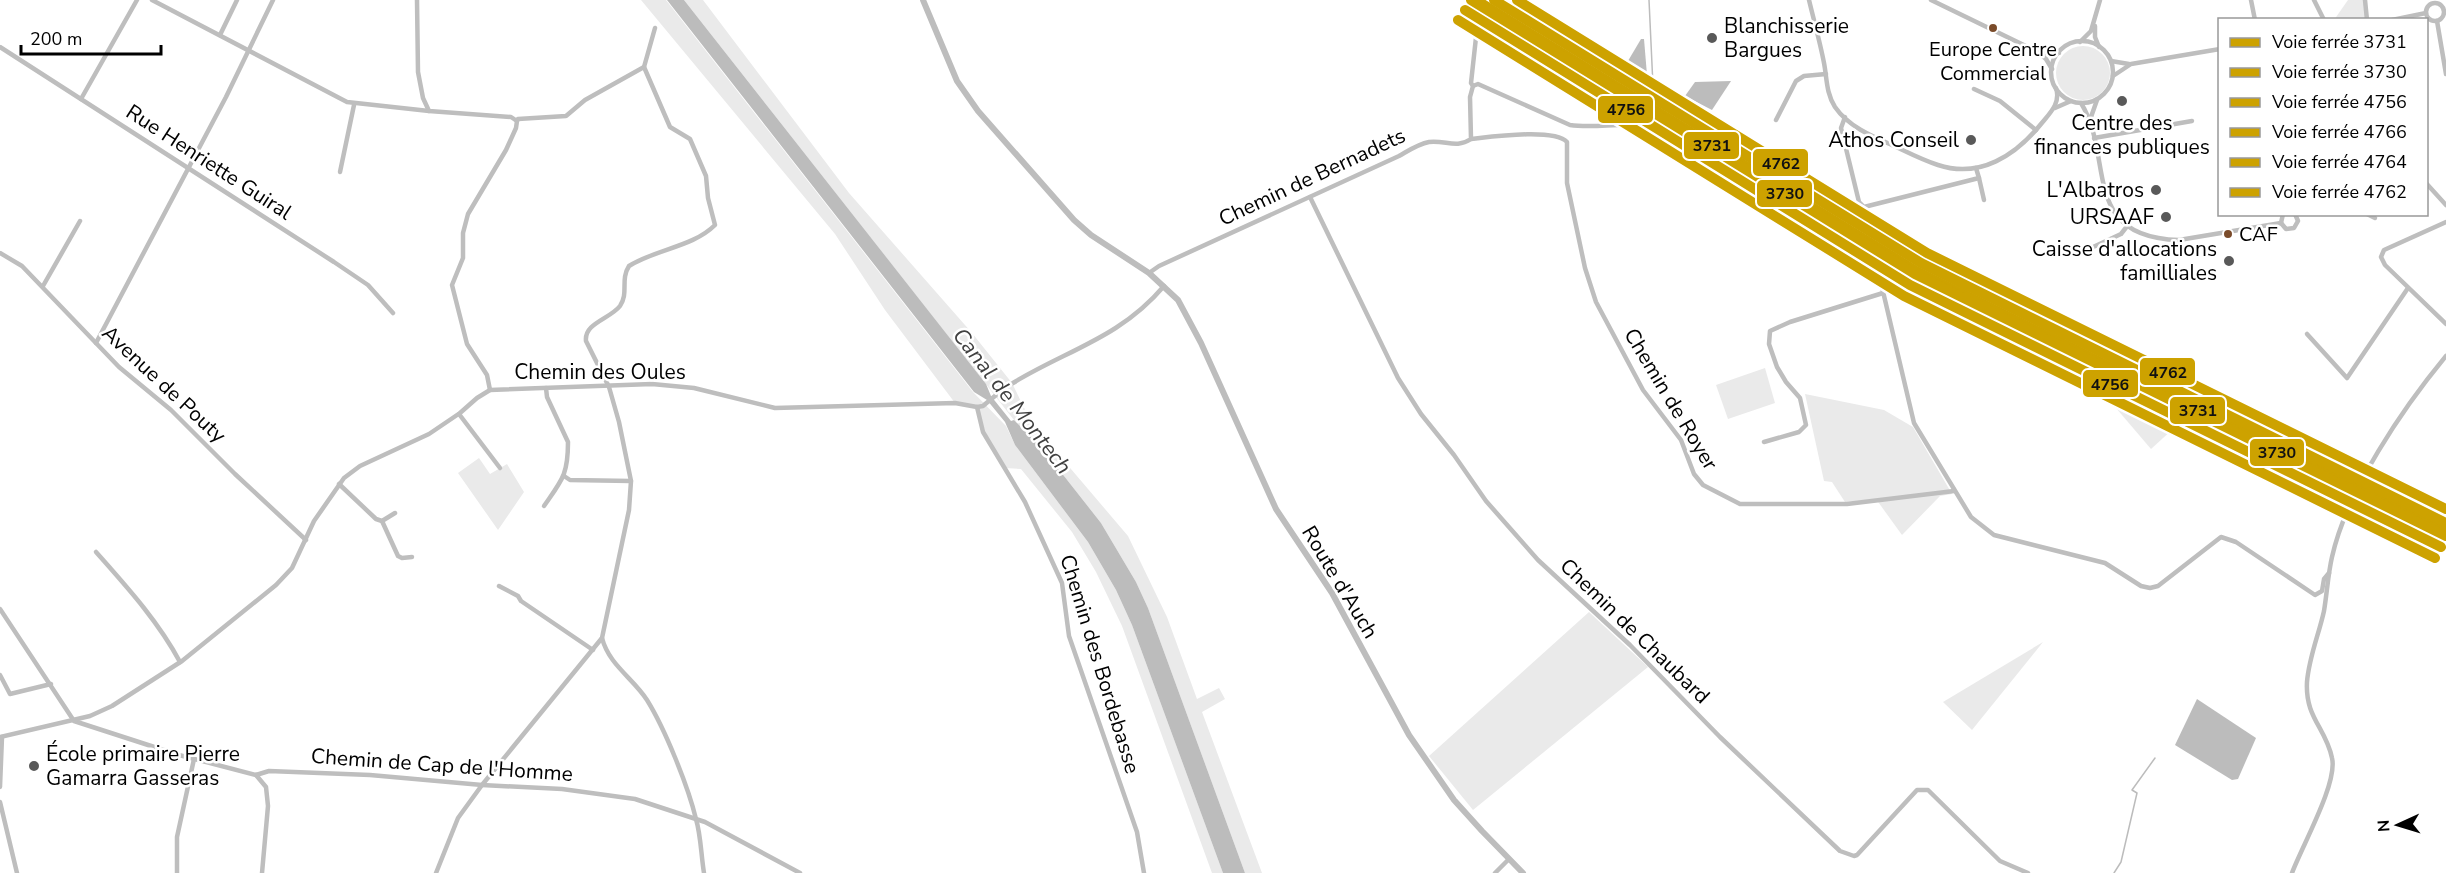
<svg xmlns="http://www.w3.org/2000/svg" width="2446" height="873" viewBox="0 0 2446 873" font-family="'Nunito Sans',sans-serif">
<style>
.green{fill:#eaeaea}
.water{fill:#bcbcbc}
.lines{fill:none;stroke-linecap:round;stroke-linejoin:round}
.stream{stroke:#bcbcbc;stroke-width:1.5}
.minor{stroke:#bebebe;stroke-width:4.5}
.major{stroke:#bdbdbd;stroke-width:6}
.rail-1-casing{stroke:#fff;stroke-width:15}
.rail-2-casing{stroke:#fff;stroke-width:15}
.rail-3-casing{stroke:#fff;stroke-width:15}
.rail-4-casing{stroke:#fff;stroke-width:15}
.rail-5-casing{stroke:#fff;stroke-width:15}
.rail-6-casing{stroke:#fff;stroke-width:15}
.rail-1{stroke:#cda200;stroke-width:10}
.rail-2{stroke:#cda200;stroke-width:10}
.rail-3{stroke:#cda200;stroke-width:10}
.rail-4{stroke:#cda200;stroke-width:10}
.rail-5{stroke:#cda200;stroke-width:10}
.rail-6{stroke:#cda200;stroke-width:10}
.bus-dot{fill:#7a4b2a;stroke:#fff;stroke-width:2}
.poi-dot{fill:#595959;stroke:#fff;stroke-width:2}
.labels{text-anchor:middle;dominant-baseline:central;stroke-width:5;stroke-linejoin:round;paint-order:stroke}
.bus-label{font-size:20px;fill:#000;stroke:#fff}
.poi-label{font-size:21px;fill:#000;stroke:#fff;text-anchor:end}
.street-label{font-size:21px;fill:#000;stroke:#fff}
.water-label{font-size:22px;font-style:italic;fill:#404040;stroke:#fff}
.line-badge{stroke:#fff;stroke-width:2}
.pale-badge-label{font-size:16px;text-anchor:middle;font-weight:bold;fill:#111}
</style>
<rect width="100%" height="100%" fill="#fff"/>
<g class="green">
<path d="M641 0H666L973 392 1006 426 1015 445 1088 542 1116 590 1132 625 1223 873H1212L1122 626 1096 572 1072 532 1021 469 1005 468 983 432 977 407 955 403 885 310 835 234Z"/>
<path d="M684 0H703L849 193 972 333 1012 383 1031 422 1128 536 1167 617 1197 699 1219 688 1225 699 1202 712 1262 873H1245L1148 608 1136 582 1101 523 1042 448 1014 420Z"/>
<path d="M2348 0H2365L2367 19 2334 20Z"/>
<circle cx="2083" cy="73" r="27"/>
<path d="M1765 368 1775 403 1728 419 1716 385Z"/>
<path d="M2091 370 2185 418 2151 449 2087 374Z"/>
<path d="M1805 394 1884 410 1913 427 1952 494 1940 496 1902 535 1876 499 1845 502 1832 482 1824 481Z"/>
<path d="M479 458 490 474 507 464 524 492 498 530 458 473Z"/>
<path d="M1589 612 1648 667 1473 810 1429 756Z"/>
<path d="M2043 642 1972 730 1943 702Z"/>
</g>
<g class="water">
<path d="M667 0H684L986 384 991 396 1011 421 1014 420 1042 448 1101 523 1136 582 1148 608 1245 873H1223L1132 625 1116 590 1088 542 1015 445 1005 422 987 400 974 392Z"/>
<path d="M1641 39H1644L1647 75 1645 77 1625 66Z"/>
<path d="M1731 81 1712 110 1685 96 1695 82Z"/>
<path d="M2197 699 2256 738 2238 779 2232 780 2175 745Z"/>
</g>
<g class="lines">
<g class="stream">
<path d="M1649 0 1653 86"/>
<path d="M2114 873 2121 862 2137 793 2132 790 2155 758"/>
</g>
<g class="minor">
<path d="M152 0 347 102 429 111"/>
<path d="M417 0 418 72 423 98 429 111 511 117 517 121 518 119 566 116 585 100 644 67 655 28"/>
<path d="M1809 0C1814 21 1820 42 1824 63 1827 78 1826 93 1835 107 1848 126 1871 136 1892 145 1907 152 1922 160 1938 165 1980 179 2016 155 2041 124 2050 113 2061 103 2056 88"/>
<path d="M1931 0 2038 52 2046 59 2052 69"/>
<path d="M2251 0 2255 20"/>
<path d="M2314 0 2324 20"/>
<path d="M2365 0 2367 20"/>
<circle cx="2435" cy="12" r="9"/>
<path d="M2392 20 2426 13"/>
<path d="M2437 21 2446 74"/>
<path d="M2095 26V37L2099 47"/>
<path d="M220 35 237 0"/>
<circle cx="2082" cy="72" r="31"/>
<path d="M2080 42 2091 31 2100 0"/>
<path d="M0 47 334 262 368 285 393 313"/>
<path d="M2040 53H2059"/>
<path d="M2111 61 2129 64"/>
<path d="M2113 76 2131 64 2220 49"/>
<path d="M1473 86 1478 84 1570 125C1598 129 1631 120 1658 129L1870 261 1875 268 1881 283 1914 423 1971 517 1994 535 2105 563 2141 586 2150 588 2158 586 2221 537 2236 542 2315 595 2322 591 2324 579 2329 573"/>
<path d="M1974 89 2000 101 2036 130"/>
<path d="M81 99 137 0"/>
<path d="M2081 103C2115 158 2079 237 2179 240L2281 223"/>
<path d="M2055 108 2071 101"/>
<path d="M1845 117 1841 128 1859 202 1864 207 1979 178 1976 168"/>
<path d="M2091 117 2097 100"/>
<path d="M1776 120 1796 81 1804 76 1826 74"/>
<path d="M2094 138 2192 121"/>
<path d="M1471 139C1490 137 1554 128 1567 142V183L1585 268 1596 302 1643 390 1681 440 1694 474 1703 485 1740 504H1847L1954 491"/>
<path d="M340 172 354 105"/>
<path d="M1979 178 1984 200"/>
<path d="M2426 183 2446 205"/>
<path d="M1310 197 1398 378 1421 414 1454 455 1486 501 1538 560 1630 645 1720 737 1840 851 1854 856 1857 855 1917 790H1928L2000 861 2028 873"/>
<path d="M2367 214 2375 218"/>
<path d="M2446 222 2384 250 2381 257 2385 265 2446 324"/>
<path d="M2281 223 2286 229 2294 228 2298 221 2295 214"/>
<path d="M2281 223 2283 214"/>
<path d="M0 253 22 266 119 367 171 410 235 474 306 540"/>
<path d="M2076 255 2121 234 2128 225"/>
<path d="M1149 273 1159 266 1399 156C1408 151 1418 144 1429 142 1446 140 1456 149 1471 139L1470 97 1473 86 1471 83 1479 10"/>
<path d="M43 286 80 221"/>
<path d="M2307 334 2347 378 2408 288"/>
<path d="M96 343 226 97 273 0"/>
<path d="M490 390 487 375 467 344 452 285 463 258V233L468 214 506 150 516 128 517 121"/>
<path d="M977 407 983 432 1025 502 1062 583 1069 636 1137 832 1144 873"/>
<path d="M459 414 500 468"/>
<path d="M1764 442 1799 432 1806 425 1800 398 1786 382 1777 367 1769 344 1770 331 1790 322 1883 293"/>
<path d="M564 476 570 480 631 481"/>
<path d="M339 484 376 519 382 521 395 513"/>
<path d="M2352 500 2414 532"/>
<path d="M544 506C562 480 568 475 568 442L547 397 546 388"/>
<path d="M382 521 398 556 402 558 412 557"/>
<path d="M96 552C127 587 158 621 180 662"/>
<path d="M499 586 518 596 521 601 593 650"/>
<path d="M0 609 74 721 179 755 256 775 269 771 370 775 482 785 562 789 635 799 705 822 800 873"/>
<path d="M602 638C609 665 633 678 647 700 665 729 688 786 696 819 701 836 701 855 704 873"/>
<path d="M0 675 10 694 51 684"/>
<path d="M0 737 90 716 112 706 182 661 276 585 292 568 314 521 344 478 360 466 429 434 460 413 477 398 490 390 652 384 694 388 775 408 955 403 977 407 983 406C993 398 1002 389 1013 383 1067 350 1120 338 1164 286"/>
<path d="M256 775 266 787 268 806 262 873"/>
<path d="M0 787 2 737"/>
<path d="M0 802 17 873"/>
<path d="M177 873V837L194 759"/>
<path d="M436 873 458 818 482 785 602 638 629 510 631 481 619 422 609 387 586 341C584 323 610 319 620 306 629 293 620 280 629 266 656 249 693 247 715 225L708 198 706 176 690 139 670 127 644 67"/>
<path d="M1495 873 1509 859"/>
<path d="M2292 873C2302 846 2338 783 2332 758 2326 728 2305 718 2307 682 2309 657 2319 634 2324 611 2327 593 2328 574 2332 557 2347 490 2403 408 2446 356"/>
</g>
<path class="major" d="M923 0 957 81 978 111 1074 220 1091 235 1149 273 1178 300 1201 343 1276 509 1332 593 1409 735 1454 800 1482 831 1523 873"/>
<g class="rail-1-casing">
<path id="rail-1" d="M1476 0 1916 271 2446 533"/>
</g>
<g class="rail-2-casing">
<path id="rail-2" d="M1471 0 1915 274 2446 536"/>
</g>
<g class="rail-3-casing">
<path id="rail-3" d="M1465 10 1910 285 2441 547"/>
</g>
<g class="rail-4-casing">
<path id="rail-4" d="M1494 0 1921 263 2446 523"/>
</g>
<g class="rail-5-casing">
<path id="rail-5" d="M1458 20 1904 296 2435 558"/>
</g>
<g class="rail-6-casing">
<path id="rail-6" d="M1517 0 1927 253 2446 509"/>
</g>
<use href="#rail-1" class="rail-1"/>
<use href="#rail-2" class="rail-2"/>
<use href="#rail-3" class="rail-3"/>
<use href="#rail-4" class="rail-4"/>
<use href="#rail-5" class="rail-5"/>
<use href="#rail-6" class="rail-6"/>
</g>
<g class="bus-dot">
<circle cx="1993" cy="28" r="5"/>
<circle cx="2228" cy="234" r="5"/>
</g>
<g class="poi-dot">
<circle cx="1712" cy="38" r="6"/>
<circle cx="2122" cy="101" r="6"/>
<circle cx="1971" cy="140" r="6"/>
<circle cx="2156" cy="190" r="6"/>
<circle cx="2166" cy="217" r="6"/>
<circle cx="2229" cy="261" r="6"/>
<circle cx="34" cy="766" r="6"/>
</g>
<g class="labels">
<g class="bus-label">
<text x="1993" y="49">Europe Centre<tspan x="1993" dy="24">Commercial</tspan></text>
<text x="2239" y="234" text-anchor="start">CAF</text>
</g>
<g class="poi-label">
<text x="1724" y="26" text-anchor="start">Blanchisserie<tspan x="1724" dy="24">Bargues</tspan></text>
<text x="2122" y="123" text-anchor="middle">Centre des<tspan x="2122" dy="24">finances publiques</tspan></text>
<text x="1959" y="140">Athos Conseil</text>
<text x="2144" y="190">L'Albatros</text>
<text x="2154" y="217">URSAAF</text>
<text x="2217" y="249">Caisse d'allocations<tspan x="2217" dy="24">familliales</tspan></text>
<text x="46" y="754" text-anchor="start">École primaire Pierre<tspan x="46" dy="24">Gamarra Gasseras</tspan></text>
</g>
<g class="street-label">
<text transform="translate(209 162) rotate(33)">Rue Henriette Guiral</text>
<text transform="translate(1312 177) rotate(-25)">Chemin de Bernadets</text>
<text x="600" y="372">Chemin des Oules</text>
<text transform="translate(164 384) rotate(43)">Avenue de Pouty</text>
<text transform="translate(1671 399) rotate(59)">Chemin de Royer</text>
<text transform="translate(1340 582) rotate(59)">Route d'Auch</text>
<text transform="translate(1635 631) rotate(44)">Chemin de Chaubard</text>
<text transform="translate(1100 664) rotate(73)">Chemin des Bordebasse</text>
<text transform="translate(442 765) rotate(4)">Chemin de Cap de l'Homme</text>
</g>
<g class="water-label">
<text transform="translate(1012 401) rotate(52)">Canal de Montech</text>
</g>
</g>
<g class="line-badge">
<rect x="1597" y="95" width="57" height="29" rx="6" fill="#cda200"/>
<rect x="1683" y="131" width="57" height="29" rx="6" fill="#cda200"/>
<rect x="1752" y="148" width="57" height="29" rx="6" fill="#cda200"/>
<rect x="1756" y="179" width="57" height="29" rx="6" fill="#cda200"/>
<rect x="2139" y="357" width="57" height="29" rx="6" fill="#cda200"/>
<rect x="2082" y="369" width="57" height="29" rx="6" fill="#cda200"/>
<rect x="2169" y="396" width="57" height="29" rx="6" fill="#cda200"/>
<rect x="2249" y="438" width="56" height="29" rx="6" fill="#cda200"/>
</g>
<g class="pale-badge-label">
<text x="1626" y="115">4756</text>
<text x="1712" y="151">3731</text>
<text x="1781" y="169">4762</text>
<text x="1785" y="199">3730</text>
<text x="2168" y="378">4762</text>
<text x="2110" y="390">4756</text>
<text x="2198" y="416">3731</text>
<text x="2277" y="458">3730</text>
</g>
<rect x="2218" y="18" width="210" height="198" fill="#ffffff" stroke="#999999" stroke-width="1.5"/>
<rect x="2230" y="38" width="30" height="9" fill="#cda200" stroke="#999999" stroke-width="1.5"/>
<text x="2272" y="48" font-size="18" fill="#000000">Voie ferrée 3731</text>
<rect x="2230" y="68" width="30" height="9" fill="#cda200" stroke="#999999" stroke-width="1.5"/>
<text x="2272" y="78" font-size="18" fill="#000000">Voie ferrée 3730</text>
<rect x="2230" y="98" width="30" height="9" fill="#cda200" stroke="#999999" stroke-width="1.5"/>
<text x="2272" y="108" font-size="18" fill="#000000">Voie ferrée 4756</text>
<rect x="2230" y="128" width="30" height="9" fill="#cda200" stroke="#999999" stroke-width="1.5"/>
<text x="2272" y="138" font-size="18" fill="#000000">Voie ferrée 4766</text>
<rect x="2230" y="158" width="30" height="9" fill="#cda200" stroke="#999999" stroke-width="1.5"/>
<text x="2272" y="168" font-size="18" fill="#000000">Voie ferrée 4764</text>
<rect x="2230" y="188" width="30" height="9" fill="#cda200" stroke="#999999" stroke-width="1.5"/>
<text x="2272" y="198" font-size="18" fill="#000000">Voie ferrée 4762</text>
<g transform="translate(2398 825) rotate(266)" stroke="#ffffff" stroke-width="4.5" paint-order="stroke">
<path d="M0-4.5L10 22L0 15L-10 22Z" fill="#000000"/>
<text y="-9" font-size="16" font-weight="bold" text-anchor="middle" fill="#000000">N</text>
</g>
<path d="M21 45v9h140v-9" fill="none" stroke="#000000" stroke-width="3"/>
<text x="30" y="45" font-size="18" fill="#000000" stroke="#ffffff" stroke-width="4.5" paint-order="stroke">200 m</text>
</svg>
